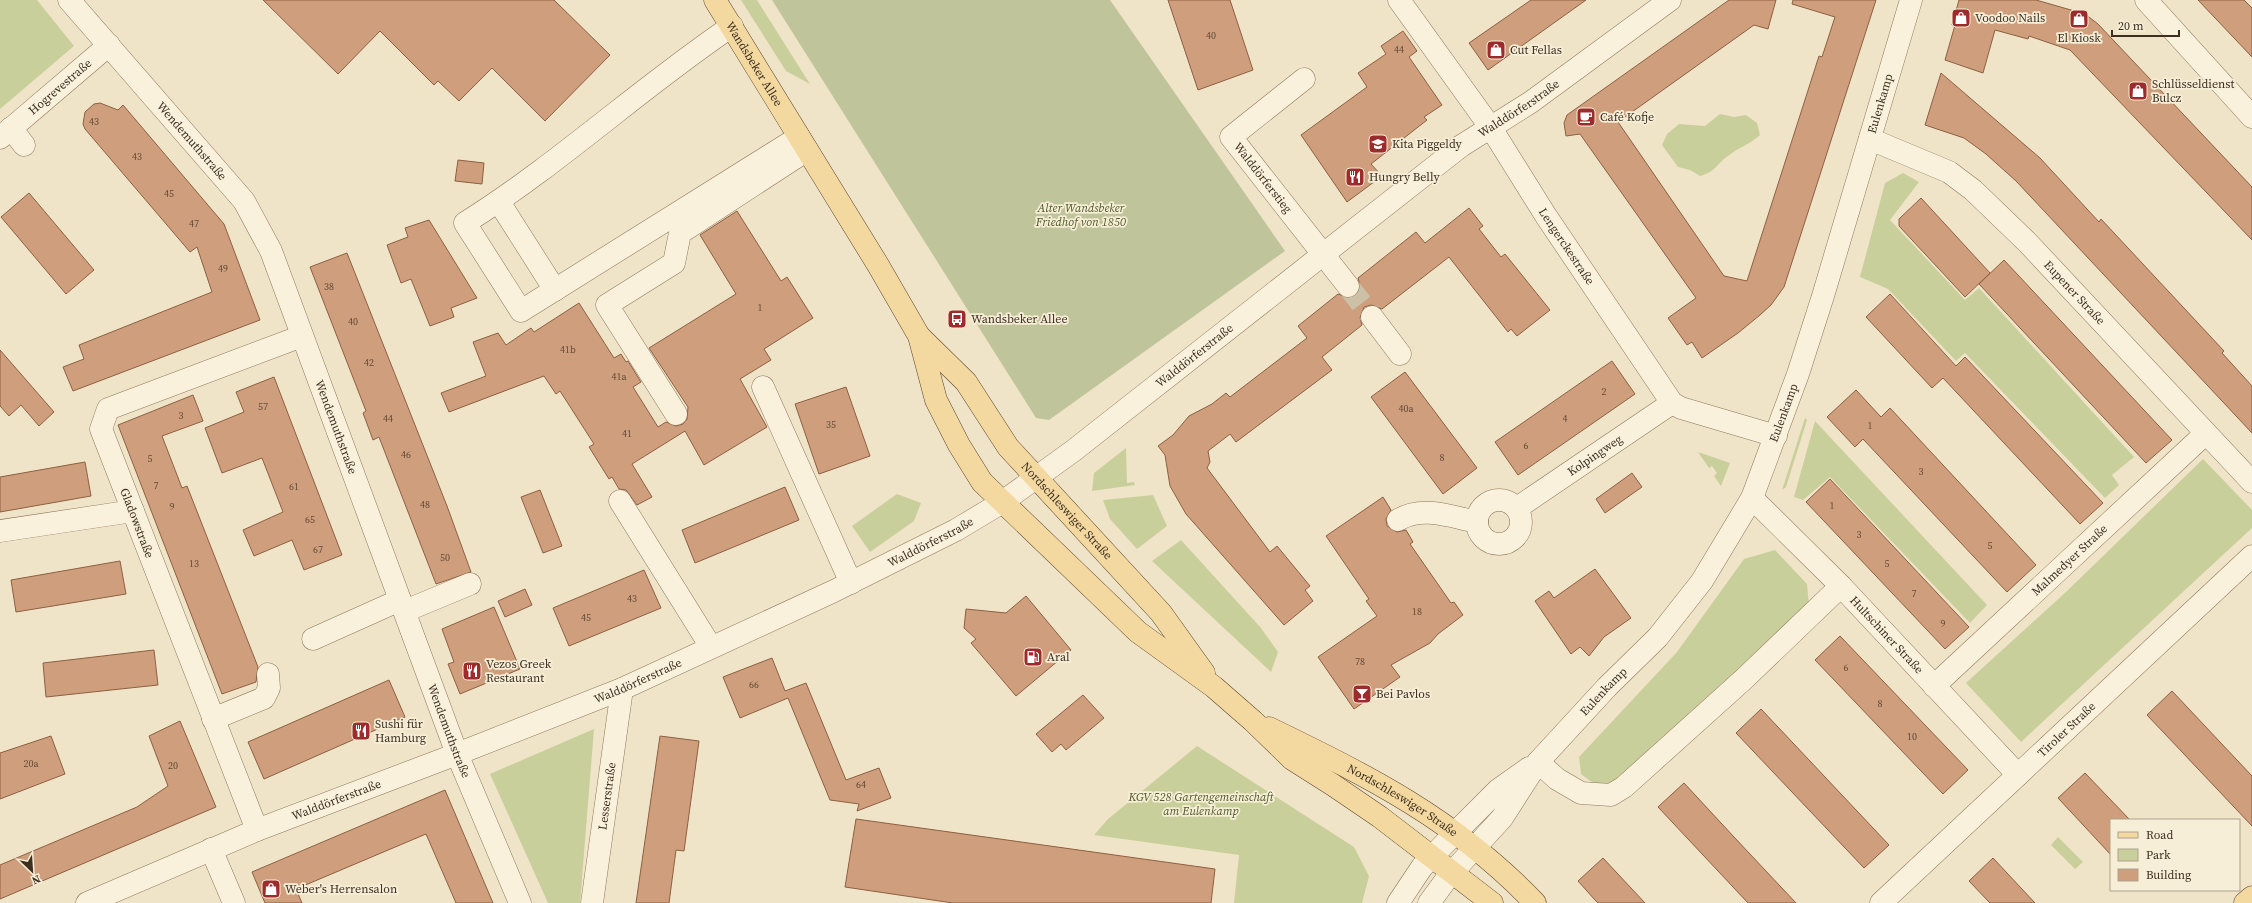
<svg xmlns="http://www.w3.org/2000/svg" width="2252" height="903" viewBox="0 0 2252 903" font-family="'Source Serif 4',serif">
<style>
.green{fill:#c9cf9b}
.cemetery{fill:#bfc49a}
.building{fill:#cf9f7d;stroke:#8d5f41}
.lines{fill:none;stroke-linecap:round;stroke-linejoin:round}
.minor-tunnel{stroke:#ccc0a6;stroke-width:22;stroke-dasharray:22 11;stroke-linecap:butt}
.minor-casing{stroke:#8d765c;stroke-width:23}
.major-casing{stroke:#5b4430;stroke-width:23}
.minor{stroke:#faf1dc;stroke-width:22}
.major{stroke:#f3d9a0;stroke-width:22}
.labels{text-anchor:middle;dominant-baseline:central;stroke-width:3.5;stroke-linejoin:round;paint-order:stroke}
.number-label{font-size:10px;fill:#624a37}
.poi-label{font-size:12px;fill:#3d2e20;stroke:#f7eed8;text-anchor:start}
.street-label{font-size:12px;fill:#3d2e20;stroke:#f7eed8}
.park-label{font-size:12px;font-style:italic;fill:#4d5a26;stroke:#f7eed8}
</style>
<rect width="100%" height="100%" fill="#f0e4c8"/>
<g class="green">
<path d="M0 0H37L74 46 0 109Z"/>
<path d="M741 0H757L810 84 786 71Z"/>
<path d="M1720 114 1734 117 1746 115 1757 123 1760 135C1749 145 1739 147 1728 156 1716 164 1716 172 1700 176L1690 170 1678 167 1662 145 1667 134 1679 124 1705 126Z"/>
<path d="M1903 173 1919 182 1890 220 1965 300 1979 288 2134 457 2112 475 2119 485 2105 498 1965 353 1956 361 1888 289 1860 277 1885 183Z"/>
<path d="M1805 418 1807 420 1786 487 1782 490Z"/>
<path d="M1815 421 1987 605 1970 623 1830 477 1803 500 1794 497Z"/>
<path d="M1126 448 1127 483 1134 482 1135 485 1092 491 1094 473Z"/>
<path d="M1698 452 1730 463 1721 486 1714 476 1717 473 1712 466 1709 468Z"/>
<path d="M2203 459 2252 510V528L2021 742 1966 683 2067 591Z"/>
<path d="M897 494 921 503 914 521 870 552 852 526Z"/>
<path d="M1153 495 1167 526 1137 549 1110 519 1103 500Z"/>
<path d="M1181 540 1261 628 1278 652 1271 672 1152 561Z"/>
<path d="M1775 550 1807 584 1809 606 1621 781 1598 787 1581 774 1579 757 1677 652 1744 559Z"/>
<path d="M594 729 580 903H548L490 774Z"/>
<path d="M1197 746 1354 847 1369 876 1362 903H1234L1239 855 1094 835 1108 819Z"/>
<path d="M2058 837 2083 862 2075 869 2051 845Z"/>
</g>
<path class="cemetery" d="M772 0H1110L1285 251 1049 420 1036 418Z"/>
<g class="building">
<path d="M263 0H554L610 55 545 121 492 68 459 101 438 81 434 85 380 31 338 74Z"/>
<path d="M1168 0H1230L1253 70 1198 90Z"/>
<path d="M1531 0H1586L1488 70 1469 43Z"/>
<path d="M1729 0H1776L1768 29 1754 25 1618 122 1724 276 1747 281 1819 56 1822 57 1835 17 1792 4 1793 0H1876L1784 287 1771 305 1760 315 1738 333 1702 358 1692 342 1687 345 1668 318 1696 298 1580 134 1566 136 1564 123 1567 115Z"/>
<path d="M1959 0H2036L2085 14 2098 24 2252 187V240L2070 50 2029 36 2028 39 1995 30 1983 73 1945 60 1955 25H1952Z"/>
<path d="M2198 0H2244L2252 8V57Z"/>
<path d="M1403 31 1417 51 1409 57 1442 105 1424 117 1427 120 1371 164 1382 176 1347 202 1301 135 1367 87 1358 73 1386 54 1381 46Z"/>
<path d="M1941 73 2040 158 2099 222 2101 219 2224 351 2222 353 2252 386V433L2016 181 1986 154 1964 138 1925 125Z"/>
<path d="M100 103 118 110 123 105 224 224 260 320 73 391 63 367 84 359 79 345 212 292 197 247 190 252 85 129 83 124 85 112 94 104Z"/>
<path d="M458 160 484 163 482 184 455 181Z"/>
<path d="M29 193 94 270 66 294 1 217Z"/>
<path d="M1921 198 1990 273 1965 297 1899 226V219Z"/>
<path d="M1469 208 1483 226 1479 229 1501 257 1505 254 1550 310 1517 336 1511 329 1508 332 1449 257 1382 309 1371 305 1364 307 1360 318 1362 325 1322 357 1332 370 1236 442 1230 434 1208 451 1210 462 1207 468 1270 552 1277 546 1310 586 1305 590 1313 601 1284 625 1186 514 1170 486 1165 455 1158 446 1173 435 1189 416 1212 404 1226 393 1230 397 1307 338 1298 326 1338 294 1349 298 1356 296 1360 285 1358 278 1416 232 1425 243Z"/>
<path d="M737 211 781 281 787 277 813 318 764 349 771 360 740 379 767 427 704 465 685 431 632 464 652 497 637 505 626 490 619 489 612 477 609 479 589 447 594 444 560 391 556 394 544 376 449 412 441 393 486 376 473 342 498 333 506 345 531 328 534 332 579 303 614 358 621 354 626 362 628 361 641 382 633 387 658 427 666 422 676 426 683 424 687 419 688 407 649 348 736 294 700 235Z"/>
<path d="M429 220 477 298 451 308 454 317 430 326 411 279 401 283 387 245 408 237 405 228Z"/>
<path d="M347 253 447 506 471 572 436 584 379 437 373 440 363 413 366 411 310 267Z"/>
<path d="M2004 260 2172 440 2146 463 1979 284Z"/>
<path d="M1890 294 1956 366 1965 357 2103 503 2080 524 1943 378 1932 388 1866 317Z"/>
<path d="M0 350 54 412 39 426 21 405 9 416 0 406Z"/>
<path d="M1612 361 1635 394 1518 475 1495 442Z"/>
<path d="M1405 372 1477 468 1443 494 1371 397Z"/>
<path d="M274 377 342 555 304 570 292 540 254 556 243 530 283 512 262 458 222 473 205 428 244 412 236 392Z"/>
<path d="M846 387 870 456 819 474 795 404Z"/>
<path d="M1856 390 1881 417 1890 408 2036 565 2007 592 1863 439 1855 447 1827 417Z"/>
<path d="M193 395 203 421 162 436 182 488 187 486 258 667 256 682 222 694 118 425Z"/>
<path d="M85 462 91 496 0 512V477Z"/>
<path d="M1632 473 1642 487 1605 513 1596 499Z"/>
<path d="M1830 479 1969 627 1945 649 1806 502Z"/>
<path d="M785 487 799 520 695 563 682 530Z"/>
<path d="M540 490 562 546 543 553 521 497Z"/>
<path d="M1383 497 1391 510 1386 519 1387 526 1397 532 1406 530 1413 542 1410 544 1451 603 1454 602 1463 615 1438 634 1430 643 1391 665 1400 677 1354 709 1318 657 1377 616 1366 601 1369 599 1326 536Z"/>
<path d="M120 561 126 594 16 612 11 580Z"/>
<path d="M1595 569 1631 618 1604 637 1589 656 1580 647 1571 654 1535 601 1549 591 1554 598Z"/>
<path d="M644 570 661 608 569 646 553 608Z"/>
<path d="M525 589 532 605 505 617 498 601Z"/>
<path d="M1026 596 1071 650 1016 696 971 643 976 639 964 628 966 609 1006 613Z"/>
<path d="M494 607 520 669 460 694 448 664 454 662 442 629Z"/>
<path d="M1840 636 1968 770 1943 794 1815 660Z"/>
<path d="M154 650 158 685 46 697 43 663Z"/>
<path d="M772 658 785 691 806 683 846 780 879 768 891 798 857 811 859 804 830 800 788 698 740 718 723 677Z"/>
<path d="M389 680 405 717 264 779 248 742Z"/>
<path d="M2172 691 2252 776V826L2147 715Z"/>
<path d="M1083 695 1104 718 1066 750 1061 744 1052 752 1036 734Z"/>
<path d="M1761 709 1889 845 1864 868 1736 733Z"/>
<path d="M180 721 216 807 0 899V865L137 807 168 786 149 736Z"/>
<path d="M51 736 65 774 0 799V753Z"/>
<path d="M660 736 699 741 684 851 676 850 669 903H636Z"/>
<path d="M2085 773 2130 820H2111V855L2058 798Z"/>
<path d="M1684 783 1734 837 1796 903H1748L1658 807Z"/>
<path d="M445 790 493 903H456L426 834 296 889 302 903H265L252 872Z"/>
<path d="M856 819 1215 869 1211 903H953L845 887Z"/>
<path d="M1603 858 1645 903H1598L1595 900 1578 881Z"/>
<path d="M1993 858 2035 903H1990L1969 881Z"/>
</g>
<g class="lines">
<path class="minor-tunnel" d="M1348 286 1372 317"/>
<g class="minor-casing">
<g id="minor">
<path id="s1" d="M69 0 244 201 271 251 457 754 520 903"/>
<path id="s2" d="M1399 0 1491 128 1546 216 1672 403 1681 408 1776 436"/>
<path d="M2146 0 2252 117"/>
<path d="M732 26C640 88 559 164 465 223L521 311 799 137"/>
<path id="s3" d="M1304 79 1231 137 1348 286"/>
<path d="M11 128 24 145"/>
<path id="s4" d="M0 138 109 45"/>
<path id="s5" d="M1870 139 1949 172 1973 190 2027 242 2252 482"/>
<path d="M499 202 555 290"/>
<path d="M1372 317 1400 354"/>
<path d="M763 387 851 583"/>
<path d="M676 414 607 305 674 263 680 233 807 150"/>
<path id="s6" d="M1752 498 1841 586 2018 775"/>
<circle cx="1499" cy="522" r="22"/>
<path d="M620 501 711 647"/>
<path id="s7" d="M1517 508 1672 403"/>
<path d="M1398 520C1422 505 1452 517 1477 522"/>
<path d="M0 531 133 511"/>
<path d="M405 611 470 584"/>
<path d="M313 639 400 600"/>
<path id="s8" d="M1934 686 2205 434"/>
<path d="M213 719 264 698 269 688 268 674"/>
<path d="M1538 762 1557 779 1581 793 1611 795 1624 787 1744 679 1841 586"/>
<path d="M257 830 101 429 108 409 302 336"/>
<path d="M211 849 234 903"/>
<path id="s9" d="M87 903 257 830 457 754 622 689 834 591 956 530 1001 503 1073 451 1461 146 1531 102 1670 0"/>
<path id="s10" d="M592 903 622 689"/>
<path d="M1398 903 1422 867 1456 832 1498 790 1529 768"/>
<path id="s11" d="M1429 903 1448 877 1502 818 1538 762 1607 687 1658 637 1702 581 1752 498 1798 374 1823 296 1911 0"/>
<path id="s12" d="M1881 903 2252 556"/>
</g>
</g>
<g class="major-casing">
<g id="major">
<path id="s13" d="M715 0 878 265 919 336 936 400 959 445 982 482 1138 632 1214 687 1253 721 1292 759 1333 785 1380 817 1492 903"/>
<path id="s14" d="M919 336 966 382 1008 447 1161 613 1204 673"/>
<path id="s15" d="M1269 728C1370 777 1456 820 1535 903"/>
<path d="M2245 903 2252 897"/>
</g>
</g>
<use href="#minor" class="minor"/>
<use href="#major" class="major"/>
</g>
<defs>
<g id="shop-square" transform="scale(1)"><rect x="-9" y="-9" width="18" height="18" rx="4" fill="#9e2a2b" stroke="#f7eed8"/><path d="M-5-2.5h2.3a2.7 3.5 0 0 1 5.4 0H5L5.5 6h-11ZM-1.5-2.5h3a1.5 2.3 0 0 0-3 0Z" fill="#fff"/></g>
<g id="cafe-square" transform="scale(1)"><rect x="-9" y="-9" width="18" height="18" rx="4" fill="#9e2a2b" stroke="#f7eed8"/><path d="M-5.5-4.5H6V0H3Q3 3.5 0 3.5H-2.5Q-5.5 3.5-5.5 0ZM3-3.2v2h1.7v-2ZM-6 4.5H4V6H-6Z" fill="#fff"/></g>
<g id="school-square" transform="scale(1)"><rect x="-9" y="-9" width="18" height="18" rx="4" fill="#9e2a2b" stroke="#f7eed8"/><path d="M0-5L7-2L0 1L-7-2ZM-4 1L0 2.5L4 1V4Q0 6-4 4Z" fill="#fff"/></g>
<g id="restaurant-square" transform="scale(1)"><rect x="-9" y="-9" width="18" height="18" rx="4" fill="#9e2a2b" stroke="#f7eed8"/><path d="M-5-6h1v4h1v-4h1v4h1v-4h1v5L-1.5 .5V6h-2V.5L-5-1ZM5-6V6H3V1.5H1.5Q1.5-4 5-6Z" fill="#fff"/></g>
<g id="bus-square" transform="scale(1)"><rect x="-9" y="-9" width="18" height="18" rx="4" fill="#9e2a2b" stroke="#f7eed8"/><path d="M-5-6H5V4H4V6H2V4H-2V6H-4V4H-5ZM-3.5-4V0h7V-4ZM-3.5 1.2v1.5H-2V1.2ZM2 1.2v1.5H3.5V1.2Z" fill="#fff"/></g>
<g id="fuel-square" transform="scale(1)"><rect x="-9" y="-9" width="18" height="18" rx="4" fill="#9e2a2b" stroke="#f7eed8"/><path d="M-5.5-6h7V0h2V4h1.3V-2.5L3-4.5l.8-.8L6-3V5H2.5V1h-1V6h-7ZM-4.2-4.7v3.2H.2V-4.7Z" fill="#fff"/></g>
<g id="bar-square" transform="scale(1)"><rect x="-9" y="-9" width="18" height="18" rx="4" fill="#9e2a2b" stroke="#f7eed8"/><path d="M-6-5H6L.8 .8V4.5H3.5V6h-7V4.5H-.8V.8Z" fill="#fff"/></g>
</defs>
<g fill-rule="evenodd">
<use href="#shop-square" x="1961" y="18"/>
<use href="#shop-square" x="2079" y="19"/>
<use href="#shop-square" x="1496" y="50"/>
<use href="#shop-square" x="2138" y="91"/>
<use href="#cafe-square" x="1586" y="117"/>
<use href="#school-square" x="1378" y="144"/>
<use href="#restaurant-square" x="1355" y="177"/>
<use href="#bus-square" x="957" y="319"/>
<use href="#fuel-square" x="1033" y="657"/>
<use href="#restaurant-square" x="472" y="671"/>
<use href="#bar-square" x="1362" y="694"/>
<use href="#restaurant-square" x="361" y="731"/>
<use href="#shop-square" x="271" y="889"/>
</g>
<g class="labels">
<g class="number-label">
<text x="1211" y="35">40</text>
<text x="1399" y="49">44</text>
<text x="94" y="121">43</text>
<text x="137" y="156">43</text>
<text x="169" y="193">45</text>
<text x="194" y="223">47</text>
<text x="223" y="268">49</text>
<text x="329" y="286">38</text>
<text x="760" y="307">1</text>
<text x="353" y="321">40</text>
<text x="568" y="349">41b</text>
<text x="369" y="362">42</text>
<text x="619" y="376">41a</text>
<text x="1604" y="391">2</text>
<text x="263" y="406">57</text>
<text x="1406" y="408">40a</text>
<text x="181" y="415">3</text>
<text x="388" y="418">44</text>
<text x="1565" y="418">4</text>
<text x="831" y="424">35</text>
<text x="1870" y="425">1</text>
<text x="627" y="433">41</text>
<text x="1526" y="445">6</text>
<text x="406" y="454">46</text>
<text x="1442" y="457">8</text>
<text x="150" y="458">5</text>
<text x="1921" y="471">3</text>
<text x="156" y="485">7</text>
<text x="294" y="486">61</text>
<text x="425" y="504">48</text>
<text x="1832" y="505">1</text>
<text x="172" y="506">9</text>
<text x="310" y="519">65</text>
<text x="1859" y="534">3</text>
<text x="1990" y="545">5</text>
<text x="318" y="549">67</text>
<text x="445" y="557">50</text>
<text x="194" y="563">13</text>
<text x="1887" y="563">5</text>
<text x="1914" y="593">7</text>
<text x="632" y="598">43</text>
<text x="1417" y="611">18</text>
<text x="586" y="617">45</text>
<text x="1943" y="623">9</text>
<text x="1360" y="661">78</text>
<text x="1846" y="667">6</text>
<text x="754" y="684">66</text>
<text x="1880" y="703">8</text>
<text x="1912" y="736">10</text>
<text x="31" y="763">20a</text>
<text x="173" y="765">20</text>
<text x="861" y="784">64</text>
</g>
<g class="poi-label">
<text x="1975" y="18">Voodoo Nails</text>
<text x="2079" y="38" text-anchor="middle">El Kiosk</text>
<text x="1510" y="50">Cut Fellas</text>
<text x="2152" y="84">Schlüsseldienst<tspan x="2152" dy="14">Bulcz</tspan></text>
<text x="1600" y="117">Café Kofje</text>
<text x="1392" y="144">Kita Piggeldy</text>
<text x="1369" y="177">Hungry Belly</text>
<text x="971" y="319">Wandsbeker Allee</text>
<text x="1047" y="657">Aral</text>
<text x="486" y="664">Vezos Greek<tspan x="486" dy="14">Restaurant</tspan></text>
<text x="1376" y="694">Bei Pavlos</text>
<text x="375" y="724">Sushi für<tspan x="375" dy="14">Hamburg</tspan></text>
<text x="285" y="889">Weber's Herrensalon</text>
</g>
<g class="street-label">
<text stroke="none"><textPath href="#s13" startOffset="75">Wandsbeker Allee</textPath></text>
<text stroke="none"><textPath href="#s4" startOffset="79">Hogrevestraße</textPath></text>
<text stroke="none"><textPath href="#s11" startOffset="935">Eulenkamp</textPath></text>
<text stroke="none"><textPath href="#s9" startOffset="1650">Walddörferstraße</textPath></text>
<text stroke="none"><textPath href="#s1" startOffset="187">Wendemuthstraße</textPath></text>
<text stroke="none"><textPath href="#s3" startOffset="145">Walddörferstieg</textPath></text>
<text stroke="none"><textPath href="#s2" startOffset="298">Lengerckestraße</textPath></text>
<text stroke="none"><textPath href="#s5" startOffset="260">Eupener Straße</textPath></text>
<text stroke="none"><textPath href="#s9" startOffset="1242">Walddörferstraße</textPath></text>
<text stroke="none"><textPath href="#s11" startOffset="611">Eulenkamp</textPath></text>
<text stroke="none"><textPath href="#s1" startOffset="511">Wendemuthstraße</textPath></text>
<text stroke="none"><textPath href="#s7" startOffset="94">Kolpingweg</textPath></text>
<text stroke="none"><textPath href="#s14" startOffset="230">Nordschleswiger Straße</textPath></text>
<text transform="translate(137 523) rotate(69)">Gladowstraße</text>
<text stroke="none"><textPath href="#s9" startOffset="918">Walddörferstraße</textPath></text>
<text stroke="none"><textPath href="#s8" startOffset="185">Malmedyer Straße</textPath></text>
<text stroke="none"><textPath href="#s6" startOffset="192">Hultschiner Straße</textPath></text>
<text stroke="none"><textPath href="#s9" startOffset="594">Walddörferstraße</textPath></text>
<text stroke="none"><textPath href="#s11" startOffset="275">Eulenkamp</textPath></text>
<text stroke="none"><textPath href="#s12" startOffset="254">Tiroler Straße</textPath></text>
<text stroke="none"><textPath href="#s1" startOffset="835">Wendemuthstraße</textPath></text>
<text stroke="none"><textPath href="#s10" startOffset="108">Lesserstraße</textPath></text>
<text stroke="none"><textPath href="#s9" startOffset="270">Walddörferstraße</textPath></text>
<text stroke="none"><textPath href="#s15" startOffset="152">Nordschleswiger Straße</textPath></text>
</g>
<g class="park-label">
<text x="1081" y="208">Alter Wandsbeker<tspan x="1081" dy="14">Friedhof von 1850</tspan></text>
<text x="1201" y="797">KGV 528 Gartengemeinschaft<tspan x="1201" dy="14">am Eulenkamp</tspan></text>
</g>
</g>
<rect x="2110" y="819" width="130" height="72" fill="#f7eed8" stroke="#ada18e"/>
<rect x="2118" y="832" width="20" height="6" fill="#f3d9a0" stroke="#ada18e"/>
<text x="2146" y="839" font-size="12" fill="#3d2e20">Road</text>
<rect x="2118" y="849" width="20" height="12" fill="#c9cf9b" stroke="#ada18e"/>
<text x="2146" y="859" font-size="12" fill="#3d2e20">Park</text>
<rect x="2118" y="869" width="20" height="12" fill="#cf9f7d" stroke="#ada18e"/>
<text x="2146" y="879" font-size="12" fill="#3d2e20">Building</text>
<g transform="translate(32 871) rotate(155)" stroke="#f7eed8" stroke-width="3" paint-order="stroke">
<path d="M0-3L7 15L0 10L-7 15Z" fill="#3d2e20"/>
<text y="-6" font-size="11" font-weight="bold" text-anchor="middle" fill="#3d2e20">N</text>
</g>
<path d="M2112 30v6h67v-6" fill="none" stroke="#3d2e20" stroke-width="2"/>
<text x="2118" y="30" font-size="12" fill="#3d2e20" stroke="#f7eed8" stroke-width="3" paint-order="stroke">20 m</text>
</svg>
